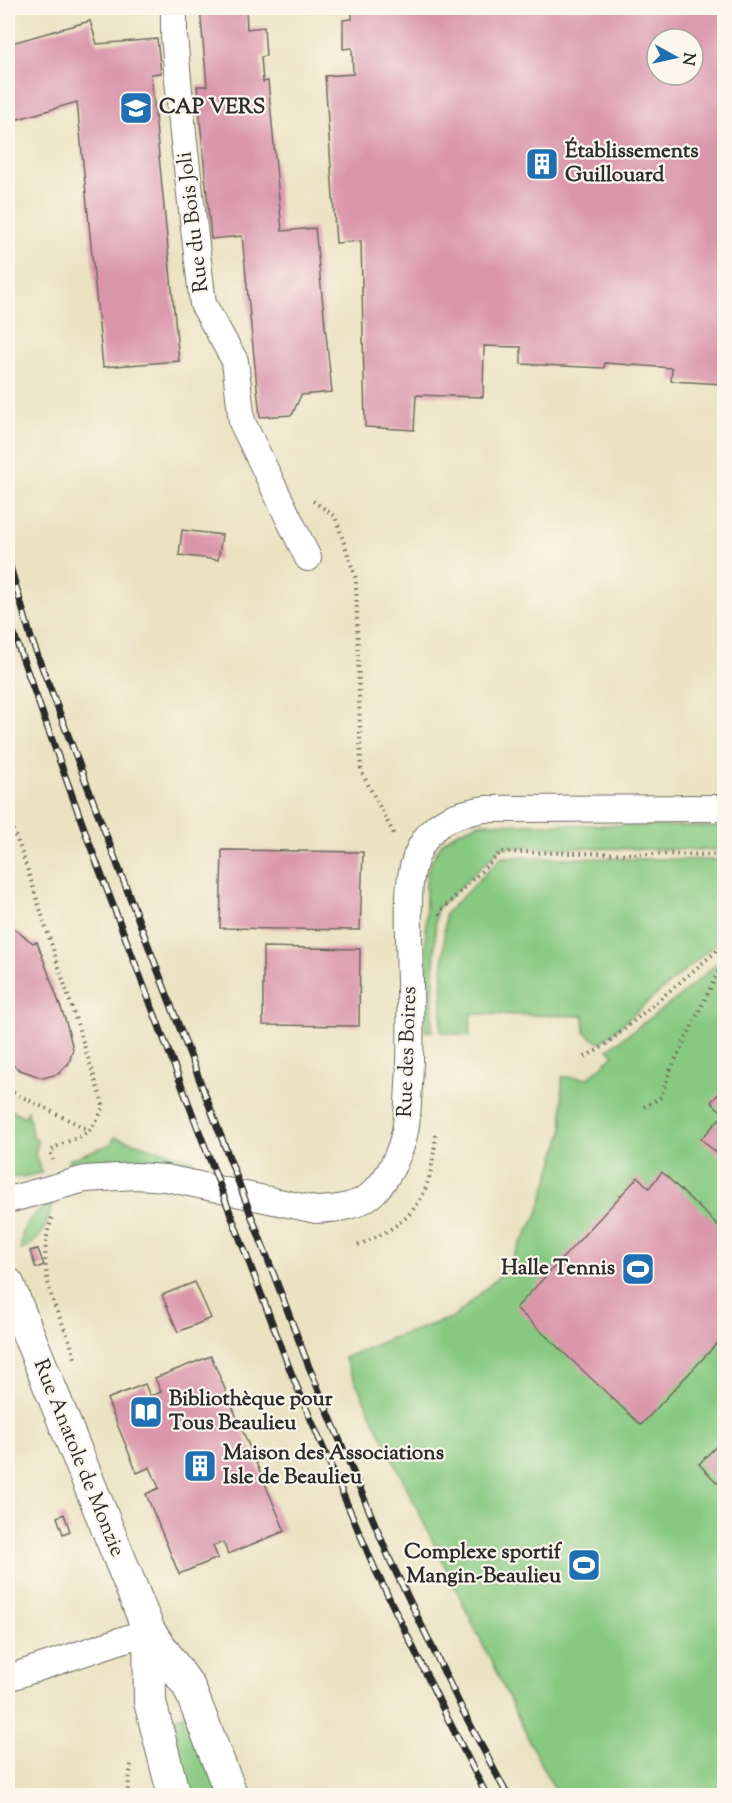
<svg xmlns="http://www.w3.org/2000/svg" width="732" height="1803" viewBox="0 0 732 1803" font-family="'Sorts Mill Goudy',serif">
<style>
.green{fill:#87c981;stroke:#597a56;stroke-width:1.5}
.building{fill:#da97ac;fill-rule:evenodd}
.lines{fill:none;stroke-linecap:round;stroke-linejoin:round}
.minor-casing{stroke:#6e6b60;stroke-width:28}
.tertiary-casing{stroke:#6e6b60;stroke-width:34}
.path{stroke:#6e6b60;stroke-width:4;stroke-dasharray:1.5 4.5;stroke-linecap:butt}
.minor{stroke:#fff;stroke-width:26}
.tertiary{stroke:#fff;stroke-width:32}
.rail-casing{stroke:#2b2b2b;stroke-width:7}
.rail{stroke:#fbf7ec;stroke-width:4.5;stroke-dasharray:14;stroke-linecap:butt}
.labels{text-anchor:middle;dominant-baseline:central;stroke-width:4.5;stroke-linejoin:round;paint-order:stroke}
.poi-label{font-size:21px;font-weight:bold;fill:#2b2b2b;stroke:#fbf7ec;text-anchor:start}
.street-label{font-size:21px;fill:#2b2b2b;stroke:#fbf7ec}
</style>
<rect width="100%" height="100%" fill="#fbf7ec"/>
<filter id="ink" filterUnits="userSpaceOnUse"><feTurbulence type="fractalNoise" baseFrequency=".0167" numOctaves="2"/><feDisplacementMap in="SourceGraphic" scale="12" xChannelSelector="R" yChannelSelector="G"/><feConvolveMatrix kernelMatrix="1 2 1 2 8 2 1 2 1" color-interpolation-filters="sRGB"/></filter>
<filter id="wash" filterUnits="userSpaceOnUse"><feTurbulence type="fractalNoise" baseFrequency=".008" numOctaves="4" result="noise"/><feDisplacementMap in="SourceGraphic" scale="24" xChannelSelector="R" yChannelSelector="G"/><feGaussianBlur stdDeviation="1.35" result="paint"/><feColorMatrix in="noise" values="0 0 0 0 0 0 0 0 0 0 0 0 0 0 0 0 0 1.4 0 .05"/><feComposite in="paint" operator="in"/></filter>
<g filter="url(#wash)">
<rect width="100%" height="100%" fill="#ebe2c1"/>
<g class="green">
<path d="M480 823 724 827V850L502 847 436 910 432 1031H425L426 876C440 839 444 837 480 823Z"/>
<path d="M502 857 724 860V937L600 1043 585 1033 584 1016 471 1014 470 1036 441 1032 445 914Z"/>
<path d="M724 957V1795H559L544 1771 344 1358 389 1339 454 1317 504 1272 537 1216 563 1131 562 1077 588 1078 614 1055 608 1049 679 997Z"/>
<path d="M8 1108 25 1117 28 1111 32 1134 38 1142 35 1154 42 1173 23 1177 8 1178Z"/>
<path d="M115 1137 194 1160V1168L132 1160 114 1161 70 1167 68 1160 111 1144Z"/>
<path d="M52 1204C48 1225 41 1241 21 1250 20 1227 31 1212 52 1204Z"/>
<path d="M186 1714 221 1795H189L178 1745 169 1720Z"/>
</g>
<g id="blocks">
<g class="building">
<path d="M200 8H246L247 29 264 27 266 56 261 57 263 82 268 81 282 231 315 228 332 392 301 395 292 415 260 417 242 236 211 239 197 86H207Z"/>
<path d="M352 8H724V384L671 381 672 368 605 363 604 368 521 364V347L484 346 483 397 416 395 414 430 365 427 361 241 336 243 325 76 353 74 352 48 343 49V20L352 19ZM657 39H693V75H657Z"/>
<path d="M90 21 97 44 157 39 161 73 151 74 179 361 103 367 77 102 8 122V44Z"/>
<path d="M182 530 222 535 218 560 179 555Z"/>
<path d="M222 850 363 852 360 930 220 928Z"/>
<path d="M8 920 10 926 33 943 37 942 66 1022 73 1049 69 1063 58 1074 43 1078 20 1070 8 1062Z"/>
<path d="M263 947 360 949 359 1026 263 1025Z"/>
<path d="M724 1088V1160L701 1139 724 1114 711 1102Z"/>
<path d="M662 1172 724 1231V1336L641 1425 516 1308 638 1177 649 1188Z"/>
<path d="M38 1249 44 1265 36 1268 30 1251Z"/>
<path d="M195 1282 211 1318 178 1332 162 1295Z"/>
<path d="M211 1356 285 1531 228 1554 223 1542 213 1546 218 1558 179 1574 146 1494 159 1488 150 1467 137 1473 107 1399 145 1384 150 1396 161 1392 155 1378Z"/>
<path d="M724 1438V1490L699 1464Z"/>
<path d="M64 1514 70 1531 63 1534 57 1517Z"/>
</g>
</g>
</g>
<g filter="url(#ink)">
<use href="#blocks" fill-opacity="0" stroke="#6e6b60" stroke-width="1.5"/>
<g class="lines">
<g class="minor-casing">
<g id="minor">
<path d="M174 8V36L183 134 203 304 235 361 242 422 308 558"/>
<path d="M8 1200 85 1179 136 1176 166 1178 316 1210C337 1209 360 1207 375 1191 390 1176 401 1151 405 1131 408 1116 408 1100 409 1085 412 1037 410 988 409 940 409 907 405 866 426 838 440 818 462 813 485 809L724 808"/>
<path d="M8 1678 149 1631"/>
</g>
</g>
<g class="tertiary-casing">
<g id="tertiary">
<path d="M8 1284 149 1631 189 1687 232 1796"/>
<path d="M149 1631 150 1702 174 1796"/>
</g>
</g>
<g class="path">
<path d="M313 501 335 516 356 579 361 771 395 836"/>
<path d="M8 819 20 847 104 1107C100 1114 95 1126 88 1131 77 1141 61 1141 50 1152L53 1160"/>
<path d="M440 915V912L501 852 724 855"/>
<path d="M585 1057 603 1047 724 945"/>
<path d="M8 1090 89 1130"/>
<path d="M644 1107 661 1097 669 1073 724 960"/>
<path d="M52 1218C42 1244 44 1274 53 1301 60 1320 70 1338 75 1358"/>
<path d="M358 1245C419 1220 430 1197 436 1134"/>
<path d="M127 1796 131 1764"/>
</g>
<use href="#minor" class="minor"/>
<use href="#tertiary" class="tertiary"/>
<g class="rail-casing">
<g id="rail">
<path d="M8 559 31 638 309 1367 390 1560 462 1709 508 1796"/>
<path d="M8 618 90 845 292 1375 374 1567 446 1715 487 1796"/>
</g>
</g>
<use href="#rail" class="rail"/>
</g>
</g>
<defs>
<g id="university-square" transform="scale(1.725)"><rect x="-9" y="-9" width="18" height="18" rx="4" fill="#1f6fb2" stroke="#fbf7ec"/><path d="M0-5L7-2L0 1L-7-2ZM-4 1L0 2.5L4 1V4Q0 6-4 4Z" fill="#fff"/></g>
<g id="building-square" transform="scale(1.725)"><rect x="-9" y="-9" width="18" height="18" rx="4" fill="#1f6fb2" stroke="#fbf7ec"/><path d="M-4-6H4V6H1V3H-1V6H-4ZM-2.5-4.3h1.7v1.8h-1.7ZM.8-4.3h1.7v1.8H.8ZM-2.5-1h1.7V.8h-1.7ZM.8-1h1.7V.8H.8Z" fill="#fff"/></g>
<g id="stadium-square" transform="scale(1.725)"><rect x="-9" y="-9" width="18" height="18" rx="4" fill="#1f6fb2" stroke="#fbf7ec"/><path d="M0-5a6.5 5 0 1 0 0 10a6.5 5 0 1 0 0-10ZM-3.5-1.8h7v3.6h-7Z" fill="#fff"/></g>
<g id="library-square" transform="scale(1.725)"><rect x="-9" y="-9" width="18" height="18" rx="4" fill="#1f6fb2" stroke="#fbf7ec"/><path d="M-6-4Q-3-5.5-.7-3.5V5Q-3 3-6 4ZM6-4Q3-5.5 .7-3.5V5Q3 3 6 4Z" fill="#fff"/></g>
</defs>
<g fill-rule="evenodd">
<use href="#university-square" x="136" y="108"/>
<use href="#building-square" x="542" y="164"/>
<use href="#stadium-square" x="638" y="1269"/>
<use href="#library-square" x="146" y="1412"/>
<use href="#building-square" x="200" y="1466"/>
<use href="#stadium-square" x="584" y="1565"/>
</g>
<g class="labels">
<g class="poi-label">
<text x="159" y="108">CAP VERS</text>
<text x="565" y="152">Établissements<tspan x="565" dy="24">Guillouard</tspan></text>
<text x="615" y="1269" text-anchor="end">Halle Tennis</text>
<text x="169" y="1400">Bibliothèque pour<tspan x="169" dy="24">Tous Beaulieu</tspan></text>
<text x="223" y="1454">Maison des Associations<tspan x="223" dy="24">Isle de Beaulieu</tspan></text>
<text x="561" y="1553" text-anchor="end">Complexe sportif<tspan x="561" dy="24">Mangin-Beaulieu</tspan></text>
</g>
<g class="street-label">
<text transform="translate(194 222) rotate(-97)">Rue du Bois Joli</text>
<text transform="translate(408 1052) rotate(-88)">Rue des Boires</text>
<text transform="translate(78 1458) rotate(68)">Rue Anatole de Monzie</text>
</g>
</g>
<rect width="732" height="1803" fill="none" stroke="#fbf7ec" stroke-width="30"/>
<g transform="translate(675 57) rotate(98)"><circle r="28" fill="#fbf7ec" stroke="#a8a59f" stroke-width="1.5"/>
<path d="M0-4.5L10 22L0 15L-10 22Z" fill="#1f6fb2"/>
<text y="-9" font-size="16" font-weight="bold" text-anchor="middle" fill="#2b2b2b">N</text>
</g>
</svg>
